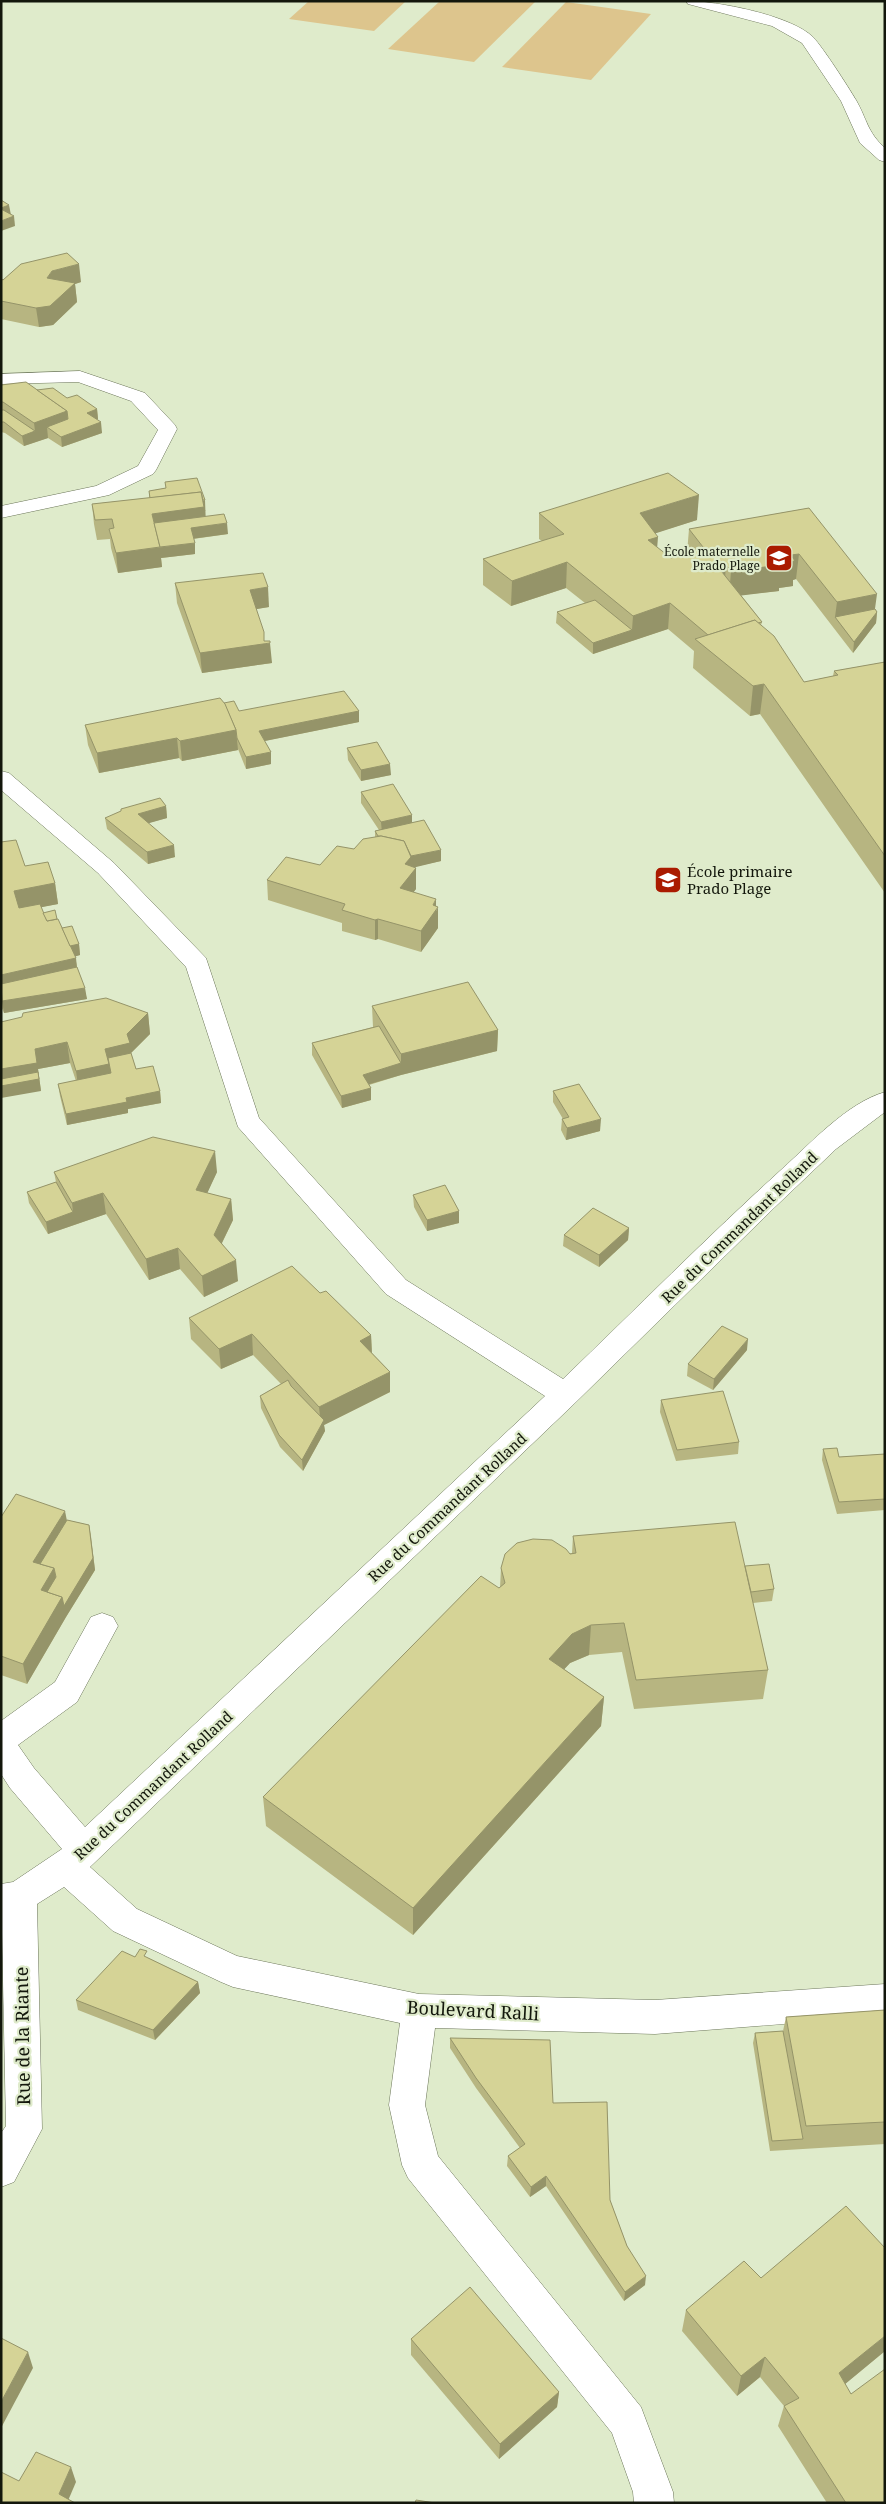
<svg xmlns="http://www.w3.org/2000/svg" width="886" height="2504" viewBox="0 0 886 2504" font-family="'Noto Serif',serif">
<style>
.green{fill:#ddc58d}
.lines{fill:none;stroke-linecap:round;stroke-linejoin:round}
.minor-casing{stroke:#6b7559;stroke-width:1}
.minor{fill:#fff;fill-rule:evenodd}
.wall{fill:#b7b581}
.shaded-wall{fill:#959469}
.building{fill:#d5d396;stroke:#959469}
.labels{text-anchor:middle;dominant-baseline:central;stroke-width:4.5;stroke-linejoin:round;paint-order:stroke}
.far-poi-label{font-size:12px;fill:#13170c;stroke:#dfebcb;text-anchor:end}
.poi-label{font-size:15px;fill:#13170c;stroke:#dfebcb;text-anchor:start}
.street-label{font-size:15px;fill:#13170c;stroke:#dfebcb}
.near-street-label{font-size:18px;fill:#13170c;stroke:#dfebcb}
</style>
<rect width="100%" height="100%" fill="#dfebcb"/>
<g class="green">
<path d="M309 1H406L374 31 289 19Z"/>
<path d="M440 1H536L474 62 388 49Z"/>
<path d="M566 2 651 14 591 80 502 67Z"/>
</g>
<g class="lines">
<g class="minor-casing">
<g id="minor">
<path d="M686 1C717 1 790 15 813 37 824 49 847 85 856 100 867 119 867 132 885 148V162L879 160 860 143 841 101 802 43 772 26 688 4Z"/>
<path d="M80 371 145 393 175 425 177 429 156 470 153 474 109 495 1 518V506L96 486 138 466 158 430 131 401 78 382 1 384V374Z"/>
<path d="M1 771 9 773 114 863 206 958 259 1118 406 1280 563 1379C636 1309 707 1237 782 1169 811 1143 847 1103 885 1092V1112L836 1149 774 1208 575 1403 90 1867 137 1909 237 1956 419 1994 655 2000 885 1984V2016L655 2034 435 2028 425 2105 438 2156 641 2407 673 2492 674 2503H634L633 2492 612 2433 408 2178 402 2165 389 2105 400 2023 233 1987 221 1982 113 1931 64 1887 37 1904 42 2129 14 2182 1 2187V2133L6 2126 1 1884 13 1882 62 1849 10 1788 1 1774V1721L55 1682 91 1617 102 1613 113 1617 118 1626 77 1702 18 1745 34 1768 85 1827 545 1396 386 1294 238 1127 186 967 98 873 1 790Z"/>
</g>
</g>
<use href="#minor" class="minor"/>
</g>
<g class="wall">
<path d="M1 279 81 282 75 284 77 302 53 325 39 327 1 319Z"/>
<path d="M1 385 37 390 67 398 97 409 98 419 97 420 102 433 62 447 48 438 24 446 5 433 1 432Z"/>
<path d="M165 482 206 511H205V516L228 534 193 539 195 554 161 558 162 567 118 573 111 548 110 539 97 540 94 524 92 504 149 498V491L166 488Z"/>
<path d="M809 508 877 612 876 623 853 653 796 579 793 580V586L779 588V591L741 595 762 622 761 625 804 682 833 676 834 671 885 662V893L760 714 750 716 693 668 694 651 668 629 593 654 556 623 557 612 585 603 566 588 511 606 483 585V559L542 541 539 539V513L697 520 655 533 657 548 671 558 687 553 689 529Z"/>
<path d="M175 583 269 607 256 609 264 641 272 663 202 673 177 603Z"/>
<path d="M224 703 239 711H359V722L264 741 271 764 246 769 238 749V750L182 761 179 758 99 773 88 745 85 725Z"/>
<path d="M347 748 391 775 361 781 348 760Z"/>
<path d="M361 792 412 822 441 861 413 867 416 889 413 892 436 906 438 928 421 952 378 939 375 940 342 931V923L268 900 267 880 320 865 354 849 375 837V831L379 830 361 803Z"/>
<path d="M166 806 167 818 148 823 175 857 148 864 107 829 105 818Z"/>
<path d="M1 842 25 866 55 883 58 904 41 907 43 913 57 919 62 928 79 944 80 955 75 956 77 967 87 999 4 1013 1 1006Z"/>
<path d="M372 1006 498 1030 497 1051 401 1075 369 1085 371 1088V1100L342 1108 312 1055V1043L373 1027Z"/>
<path d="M148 1013 150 1034 131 1053 136 1069 160 1091 161 1103 128 1109V1113L67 1125 60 1096 58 1084 76 1081 70 1063 38 1069 41 1091 1 1022Z"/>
<path d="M553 1091 600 1131 566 1140 561 1130 562 1119H563L553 1102Z"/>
<path d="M54 1172H217L207 1193 231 1199 233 1220 222 1243 238 1281 204 1297 180 1269 149 1280 106 1214 48 1234 29 1203 27 1192 56 1182Z"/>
<path d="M413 1195 459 1223 427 1231 414 1207Z"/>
<path d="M629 1228 628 1240 599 1267 563 1246 564 1235Z"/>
<path d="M320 1293 371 1335 372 1353 390 1372V1392L324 1425 325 1431 303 1471 280 1447 261 1408 260 1396 281 1384 253 1355 221 1369 191 1339 189 1318Z"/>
<path d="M747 1350 713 1390 687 1376 688 1364Z"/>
<path d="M661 1400 739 1442 738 1454 676 1461 660 1412Z"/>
<path d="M823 1449 839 1457 885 1454V1510L837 1514 822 1460Z"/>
<path d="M1 1517 67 1520 89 1525 91 1536 95 1570 66 1617 27 1684 1 1675Z"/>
<path d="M573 1536 745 1566 774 1589 772 1601 753 1603 768 1670 763 1699 634 1709 622 1652 589 1655 570 1663 564 1669 604 1697 601 1726 413 1935 266 1826 263 1797 499 1588H500L501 1568 572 1553Z"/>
<path d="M135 1957 148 1958 198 1982 200 1993 155 2040 78 2010 76 2000Z"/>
<path d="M885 2010V2144L770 2151 753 2043 755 2033 783 2031 786 2017Z"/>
<path d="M450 2038 553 2103 610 2200 627 2246 645 2285 624 2301 546 2186 530 2197 507 2166 508 2156 520 2148 476 2088 450 2048Z"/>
<path d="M761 2278 885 2351 845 2384 885 2503H827L778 2426 784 2406 760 2377 737 2396 682 2331 686 2310Z"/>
<path d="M411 2339 559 2392 557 2407 499 2459 411 2355Z"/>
</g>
<g class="shaded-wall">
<path d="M9 205 11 215 1 218V208Z"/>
<path d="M14 216 15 226 1 231V221Z"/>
<path d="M79 264 81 282 75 284 77 302 53 325 39 327 36 308 47 278 52 271Z"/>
<path d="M97 409 98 419 88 423 87 413Z"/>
<path d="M67 411 69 430 47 427 48 438 24 446 22 436 35 431 34 423Z"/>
<path d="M101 422 102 433 62 447 61 437Z"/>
<path d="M699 495 697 520 638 539 640 513Z"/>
<path d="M205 500 206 526 227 523 228 534 191 539 156 533 152 514Z"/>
<path d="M658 537 656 562 648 540Z"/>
<path d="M195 543V554L161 558 162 567 118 573 116 553Z"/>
<path d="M799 554 796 579 793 580V586L779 588V591L729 597 731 571 780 563 791 555Z"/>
<path d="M567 562 566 588 511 606 512 581Z"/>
<path d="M726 565 724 591 718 567Z"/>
<path d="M268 587 269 607 251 610 250 590Z"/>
<path d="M877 594 874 616 877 612 876 623 853 653 854 642 835 617 837 602Z"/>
<path d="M670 603 668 629 593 654V643L632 630 633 616Z"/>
<path d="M264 632V644L270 643 272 663 202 673 200 653Z"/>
<path d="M764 684 760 714 750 716 753 686Z"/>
<path d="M359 711V722L260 742 259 731Z"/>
<path d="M236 730 238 750 182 761 180 741Z"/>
<path d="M177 738 179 758 99 773 97 753Z"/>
<path d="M271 752V764L246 769V757Z"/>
<path d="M390 764 391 775 361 781V770Z"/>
<path d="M166 806 167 818 139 826 138 814Z"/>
<path d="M412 815V827L382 833 381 822Z"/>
<path d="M174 845 175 857 148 864 147 852Z"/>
<path d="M441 850V861L412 868H416V889L401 909 400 888 405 864 407 857Z"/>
<path d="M55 883 58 904 17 912 14 891Z"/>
<path d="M436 899V911L438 907V928L421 952V931Z"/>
<path d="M378 919V939L375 940V920Z"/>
<path d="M79 944 80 955 70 958 68 946Z"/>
<path d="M76 958 78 978 1 996V975Z"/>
<path d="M85 988 87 999 4 1013 2 1001Z"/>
<path d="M148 1013 150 1034 131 1053 112 1085 79 1092 76 1071 105 1049 127 1034Z"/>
<path d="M498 1030 497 1051 401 1075 363 1086V1075L401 1063V1054Z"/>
<path d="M67 1042 70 1063 38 1069 41 1091 1 1098V1069L35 1049Z"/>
<path d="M371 1088V1100L342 1108 341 1096Z"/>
<path d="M160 1091 161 1103 128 1109V1113L67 1125 66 1114 126 1098Z"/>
<path d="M601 1119 600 1131 566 1140 567 1128Z"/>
<path d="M215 1151 217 1172 199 1211 196 1190Z"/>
<path d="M103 1193 106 1214 48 1234 46 1222 73 1212 72 1203Z"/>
<path d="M231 1199 233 1220 216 1255 214 1235Z"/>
<path d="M459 1211V1223L427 1231V1220Z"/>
<path d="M629 1228 628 1240 599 1267V1255Z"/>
<path d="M178 1248 180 1269 149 1280 146 1259Z"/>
<path d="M236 1260 238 1281 204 1297 202 1276Z"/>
<path d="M252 1334 253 1355 221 1369 219 1349Z"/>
<path d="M371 1335 372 1356 360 1341Z"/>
<path d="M748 1339 747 1350 713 1390 714 1379Z"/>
<path d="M390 1372V1392L324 1425 325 1431 303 1471 302 1460 321 1426 319 1407Z"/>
<path d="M65 1511 69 1531 43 1573 33 1562Z"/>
<path d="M89 1525 95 1570 66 1617 27 1684 23 1664Z"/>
<path d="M54 1568 58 1588 50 1602 41 1590Z"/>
<path d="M591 1625 589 1655 570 1663 547 1688 549 1659 572 1634Z"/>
<path d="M604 1697 601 1726 413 1935V1908Z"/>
<path d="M198 1982 200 1993 155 2040 153 2030Z"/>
<path d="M546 2176V2186L530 2197 531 2187Z"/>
<path d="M646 2276 645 2285 624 2301 625 2292Z"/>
<path d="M885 2336V2351L833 2394 839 2373Z"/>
<path d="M28 2352 33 2368 1 2428V2402Z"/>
<path d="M765 2357 760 2377 737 2396 741 2376Z"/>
<path d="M559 2392 557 2407 499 2459 500 2444Z"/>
<path d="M71 2467 76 2482 67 2503 59 2494Z"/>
</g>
<g class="building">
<path d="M1 200 9 205 1 208Z"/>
<path d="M1 209 14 216 1 221Z"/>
<path d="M67 253 79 264 52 271 47 278 75 283 50 306 36 308 1 301V279L3 280 21 264Z"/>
<path d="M26 382 67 411 34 423 3 402H1V385Z"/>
<path d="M53 388 67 398 77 395 97 409 87 413 101 422 61 437 47 427 68 419 67 411 37 390Z"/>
<path d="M1 410H4L35 431 22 436 4 422H1Z"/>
<path d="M668 473 699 495 640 513 658 537 648 540 671 558 703 547 689 529 809 508 877 594 837 602 799 554 791 555 795 561 780 563 782 565 731 571 726 565 718 567 762 622 758 623 755 620 708 635 670 603 633 616 567 562 512 581 483 559 564 534 539 513Z"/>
<path d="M197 478 205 500H203L201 492 150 498 149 491 166 488 165 482Z"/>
<path d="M201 492 204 507 152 514 160 547 116 553 109 529 114 528 112 519 95 520 92 504Z"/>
<path d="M224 514 227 523 191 528 195 543 160 547 154 523Z"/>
<path d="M263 573 268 587 250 590 264 632V641H270V643L200 653 175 583Z"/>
<path d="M595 600 632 630 593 643 557 612Z"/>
<path d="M875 609 877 612 854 642 835 617Z"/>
<path d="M755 620 774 636 804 682 838 675 834 671 885 662V856L764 684 753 686 695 639Z"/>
<path d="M344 691 359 711 259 731 271 752 246 757 237 738 236 730 224 703 234 701 239 711Z"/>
<path d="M220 698 225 704 236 730 180 741 177 738 97 753 85 725Z"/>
<path d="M377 742 390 764 361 770 347 748Z"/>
<path d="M393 784 412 815 381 822 361 792Z"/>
<path d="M160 798 166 806 138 814 174 845 147 852 105 818 121 811V809Z"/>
<path d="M424 820 441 850 411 856 404 841 381 836H378L375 831Z"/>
<path d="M381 836 404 841 411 857 405 864 416 868 400 888 436 899 433 905 438 907 421 931 378 919 375 920 342 910 345 904 267 880 286 857 320 865 337 846 354 849 363 839Z"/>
<path d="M16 840 25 866 48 862 55 883 14 891 19 908 40 904 47 921 58 919 76 958 1 975V842Z"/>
<path d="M55 910 57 919 47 921 43 913Z"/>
<path d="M72 926 79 944 70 946 62 928Z"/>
<path d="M77 967 85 988 2 1001 1 984Z"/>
<path d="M468 982 498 1030 401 1054 372 1006Z"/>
<path d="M106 998 148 1013 127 1034 130 1043 105 1049 109 1064 76 1071 67 1042 35 1049 37 1063 1 1069V1022L22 1017 23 1013Z"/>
<path d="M379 1026 401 1063 363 1075 371 1088 341 1096 312 1043Z"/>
<path d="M131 1053 136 1069 153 1066 160 1091 126 1098 127 1102 66 1114 58 1084 111 1073 108 1058Z"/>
<path d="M38 1072 39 1079 1 1086V1079Z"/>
<path d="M579 1084 601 1119 567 1128 562 1119 569 1117 553 1091Z"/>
<path d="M153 1137 215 1151 196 1190 231 1199 214 1235 236 1260 202 1276 178 1248 146 1259 103 1193 72 1203 54 1172Z"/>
<path d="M56 1182 73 1212 46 1222 27 1192Z"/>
<path d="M445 1185 459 1211 427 1220 413 1195Z"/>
<path d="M593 1208 629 1228 599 1255 564 1235Z"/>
<path d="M292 1266 320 1293 326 1291 371 1335 360 1341 390 1372 319 1407 252 1334 219 1349 189 1318Z"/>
<path d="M722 1326 748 1339 714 1379 688 1364Z"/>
<path d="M288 1380 291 1386 324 1420 302 1460 279 1435 260 1396Z"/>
<path d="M723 1391 739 1442 677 1450 661 1400Z"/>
<path d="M837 1448 839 1457 885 1454V1499L839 1502 823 1449Z"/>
<path d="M16 1494 65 1511 33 1562 54 1568 41 1590 62 1597 23 1664 1 1656V1517Z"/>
<path d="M67 1520 89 1525 93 1558 64 1606 62 1597 47 1592 56 1577 54 1568 40 1564Z"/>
<path d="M735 1522 768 1670 636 1680 624 1623 591 1625 572 1634 549 1659 604 1697 413 1908 263 1797 481 1576 499 1588 505 1583 501 1568 505 1554 517 1543 533 1539 552 1540 566 1549 570 1554 576 1553 573 1536Z"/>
<path d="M769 1564 774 1589 751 1592 745 1566Z"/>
<path d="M140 1949 147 1951 144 1956 198 1982 153 2030 76 2000 122 1951 135 1957Z"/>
<path d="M885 2010V2122L806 2126 786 2017Z"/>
<path d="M783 2031 803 2139 772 2141 755 2033Z"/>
<path d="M450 2038 550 2040 553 2103 607 2102 610 2200 627 2246 646 2276 625 2292 546 2176 531 2187 508 2156 525 2144 476 2078Z"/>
<path d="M846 2206 885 2248V2336L839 2373 851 2394 885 2369V2503H846L784 2406 799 2398 765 2357 741 2376 686 2310 744 2261 761 2278Z"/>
<path d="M470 2287 559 2392 500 2444 411 2339Z"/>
<path d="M1 2338 28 2352 1 2402Z"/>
<path d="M36 2452 71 2467 59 2494 75 2503H1V2472L19 2481Z"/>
<path d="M416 2500 435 2503H415Z"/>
</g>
<defs>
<g id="school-square" transform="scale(1.4375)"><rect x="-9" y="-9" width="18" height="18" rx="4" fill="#aa1b00" stroke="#dfebcb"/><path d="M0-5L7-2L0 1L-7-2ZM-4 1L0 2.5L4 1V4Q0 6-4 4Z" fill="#fff"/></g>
</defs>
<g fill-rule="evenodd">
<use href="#school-square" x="779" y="558"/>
<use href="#school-square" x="668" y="880"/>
</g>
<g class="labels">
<g class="far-poi-label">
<text x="760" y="551">École maternelle<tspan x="760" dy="14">Prado Plage</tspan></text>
</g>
<g class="poi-label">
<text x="687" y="871">École primaire<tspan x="687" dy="17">Prado Plage</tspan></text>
</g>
<g class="street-label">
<text transform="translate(739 1227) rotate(-44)">Rue du Commandant Rolland</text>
<text transform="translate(447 1507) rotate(-43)">Rue du Commandant Rolland</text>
<text transform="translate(153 1785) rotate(-43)">Rue du Commandant Rolland</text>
</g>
<g class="near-street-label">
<text transform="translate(473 2010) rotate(3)">Boulevard Ralli</text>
<text transform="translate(22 2036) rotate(-91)">Rue de la Riante</text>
</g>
</g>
<rect width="886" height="2504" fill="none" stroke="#13170c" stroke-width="5"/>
</svg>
